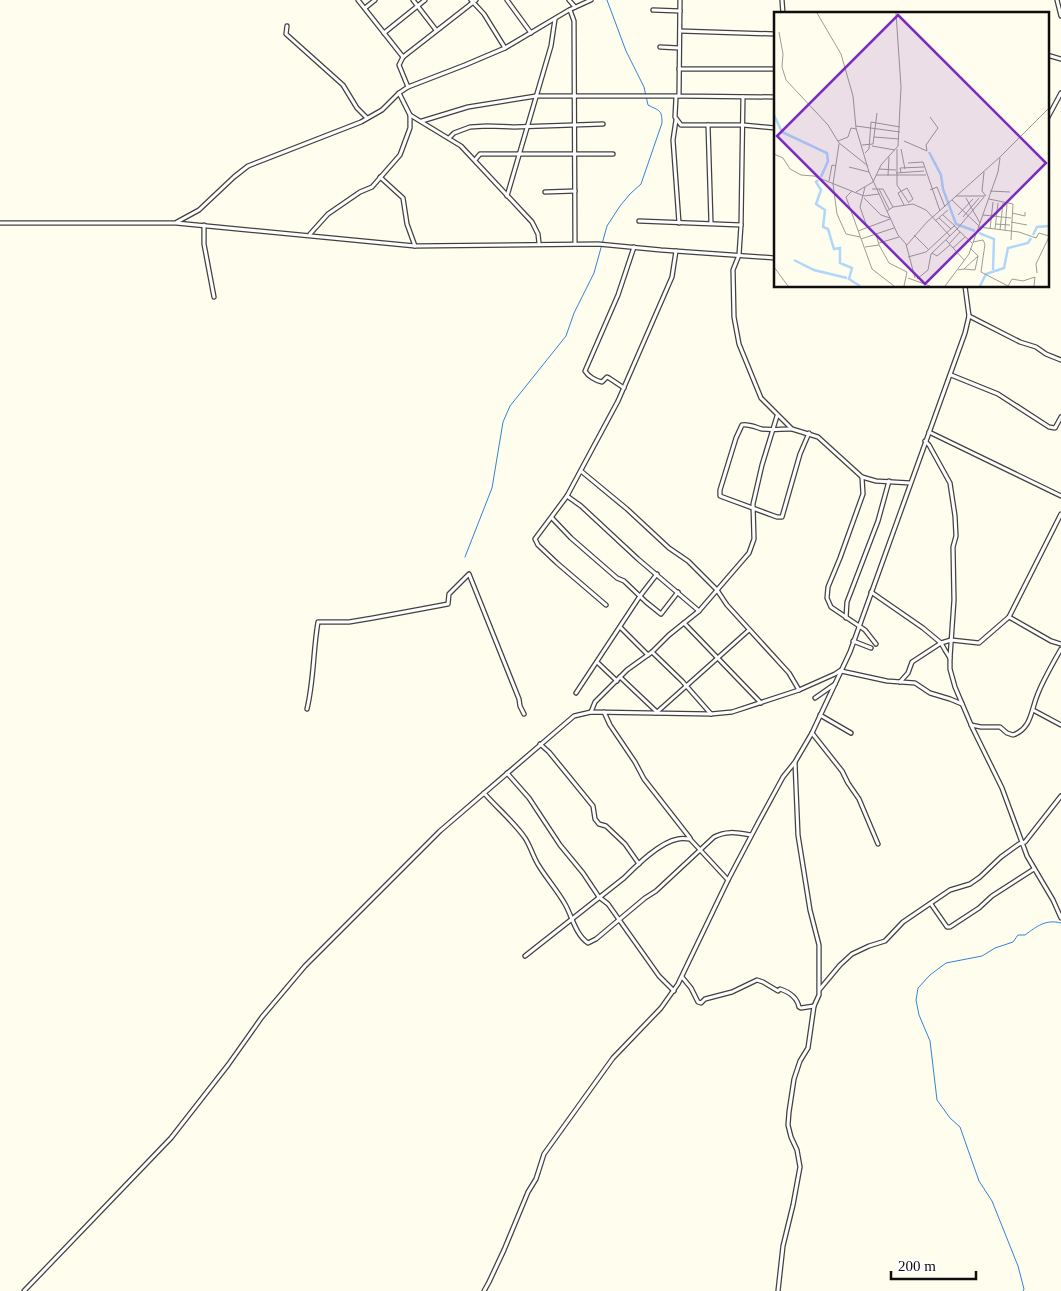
<svg xmlns="http://www.w3.org/2000/svg" width="1061" height="1291" viewBox="0 0 1061 1291" font-family="Georgia,serif">
<style>
.lines{fill:none;stroke-linecap:round;stroke-linejoin:round}
.stream{stroke:#2e85d9;stroke-width:1}
.minor-casing{stroke:#414141;stroke-width:5.5}
.minor{stroke:#fff;stroke-width:3}
.inset-river{fill:none;stroke:#aed7fb;stroke-width:2.5}
.inset-road{fill:none;stroke:#9f9d94;stroke-width:1}
.view{fill:#7b2cbf;fill-opacity:0.15;stroke:#7b2cbf;stroke-width:2.5}
.inset-edge{fill:none;stroke:#0e0e0e;stroke-width:2.5}
</style>
<rect width="100%" height="100%" fill="#fffdee"/>
<g class="lines">
<g class="stream">
<path d="M465 557 492 488 503 422 510 406 566 336 574 313 594 273 607 226 620 206 630 194 641 184 662 123C662 109 659 111 648 105L644 87 626 51 607 0"/>
<path d="M1023 1291 1024 1289 1018 1266 992 1201 979 1181 960 1127 950 1118 937 1100 930 1041 919 1015 916 1000 918 988 930 975 946 963 982 956 995 948 1013 942 1018 935H1025C1037 926 1046 919 1061 923"/>
</g>
<g class="minor-casing">
<g id="minor">
<path d="M358 0 403 57 399 65 408 87"/>
<path d="M413 0 436 30"/>
<path d="M471 0 484 14 505 48"/>
<path d="M507 0 531 33"/>
<path d="M569 0 575 7"/>
<path d="M680 0 679 96 775 97"/>
<path d="M782 0 783 14"/>
<path d="M1057 0 1061 16"/>
<path d="M365 8 375 0"/>
<path d="M570 10 574 21 575 243"/>
<path d="M653 10 680 11"/>
<path d="M287 26 286 34 343 85 357 108 367 118"/>
<path d="M680 31 775 34"/>
<path d="M384 33 425 0"/>
<path d="M660 47 679 48"/>
<path d="M1047 55 1061 59"/>
<path d="M403 57 476 0"/>
<path d="M679 69H775"/>
<path d="M399 93 410 115 461 146 532 222 538 234 539 243"/>
<path d="M676 97 675 117 681 125H743L775 128"/>
<path d="M743 97 741 225 739 255 733 270 734 317 739 344 761 398 792 429 818 437 862 477 876 481 910 483"/>
<path d="M1047 119 1061 93"/>
<path d="M676 120 673 140 679 223"/>
<path d="M422 121 468 107 536 96H679"/>
<path d="M708 125 711 223"/>
<path d="M449 138 454 133 470 127 487 126 514 127 603 124"/>
<path d="M475 160 480 154H613"/>
<path d="M380 177 403 198 407 224 415 246"/>
<path d="M545 192 575 191"/>
<path d="M507 196 551 46 555 19"/>
<path d="M639 221 741 225"/>
<path d="M177 222 199 210 234 177 248 166 361 122 382 110 399 93 408 87 465 65 505 48 569 10 591 0"/>
<path d="M0 223H176L415 246 598 244 661 250 775 258"/>
<path d="M204 225V244L214 297"/>
<path d="M310 234 328 214 360 192 372 187 400 155 410 128V115"/>
<path d="M969 316 1020 342 1036 347 1046 354 1061 360"/>
<path d="M951 375 998 394 1049 427 1055 428 1061 417"/>
<path d="M624 388 609 378 607 377 602 382C596 381 588 376 585 371L618 295 634 247"/>
<path d="M791 429C781 429 771 430 762 429 755 427 749 424 742 425L736 438 720 490V496L777 517H782L800 454 809 433"/>
<path d="M929 432 1061 496"/>
<path d="M925 441 929 445 950 483 955 516 956 536 953 547 954 600 950 658"/>
<path d="M581 471 627 509 669 548 688 561 717 590 727 605 789 673 799 690"/>
<path d="M862 477 863 494 840 558 828 587 827 598 831 607 865 630 876 644"/>
<path d="M567 496 581 506 638 559 699 611"/>
<path d="M552 518 571 538 617 578 624 581 646 602 661 614 678 592"/>
<path d="M871 592 923 628 941 643 945 650 950 658V669L955 687 972 727 1002 788 1027 856 1053 900 1061 918"/>
<path d="M606 605 557 563 538 545 535 539 567 496 618 401 672 277 676 251"/>
<path d="M1009 617 1051 641 1061 644"/>
<path d="M846 618 847 602 878 521 889 481"/>
<path d="M684 623 761 703"/>
<path d="M620 627 648 655"/>
<path d="M853 641 871 648"/>
<path d="M652 652 682 681 711 714"/>
<path d="M597 662 617 681"/>
<path d="M841 671 887 681 915 683 930 693 950 699 962 704"/>
<path d="M620 677 657 712"/>
<path d="M900 682 908 673 912 662 941 643 951 640 979 643 1009 617 1061 514"/>
<path d="M576 693 640 596 657 574"/>
<path d="M815 698 835 684"/>
<path d="M307 709C314 680 313 651 318 622H349L373 618 448 604 449 594 469 574 519 699 520 706 524 714"/>
<path d="M1033 710 1061 725"/>
<path d="M591 712 595 702 627 670 652 652 669 635 699 611 749 553 754 539 753 504 762 465 777 416"/>
<path d="M604 712 610 725 635 762 644 779 690 838"/>
<path d="M656 713 749 630"/>
<path d="M820 715 851 733"/>
<path d="M971 725 981 727H1000L1007 733 1013 735C1031 729 1031 711 1037 696 1042 682 1053 663 1061 649"/>
<path d="M812 733 842 771 848 783 859 799 878 844"/>
<path d="M540 744 549 752 593 806 595 819 599 824 606 826 625 844 639 864"/>
<path d="M507 773 529 798 560 845 583 873 599 897 608 904 659 976 674 991"/>
<path d="M484 793C497 808 514 822 525 838 531 847 533 857 539 866 547 879 557 890 565 904 572 916 575 934 588 943L596 939 645 898 656 891 714 837C727 830 738 833 751 835"/>
<path d="M931 904 947 927H950L979 908 992 896 1034 869"/>
<path d="M525 956 624 878C637 865 660 842 678 839 682 838 687 839 690 839L728 880"/>
<path d="M682 977 691 988 698 1002 701 1003 705 999 732 992 757 980 763 982 778 991 780 989C789 992 797 997 799 1007L801 1008 814 1006"/>
<path d="M820 989 840 965 852 954 869 946 885 941 903 922 950 890 970 884 980 877 1001 857 1019 844 1025 842 1061 796"/>
<path d="M24 1291 171 1138 228 1065 262 1017 305 966 440 831 574 716 591 712 711 714 732 712 799 690 835 674 841 670"/>
<path d="M484 1291 489 1282 504 1250 528 1192 536 1179 544 1154 613 1058 661 1008 678 984 728 880 758 823 783 777 795 762 812 733 850 652 965 333 969 316 965 286"/>
<path d="M778 1291 783 1246 793 1205 800 1167 797 1150 791 1137 788 1125 789 1112 794 1079 800 1061 808 1048 814 1006 819 995V945L810 910 798 835 795 763"/>
</g>
</g>
<use href="#minor" class="minor"/>
</g>
<g transform="translate(774 12)">
<rect width="275" height="275" fill="#fffdee"/>
<path class="inset-river" d="M0 103 8 120 53 141 54 149 47 165M155 140 167 163 169 177 182 212 201 219M44 168 42 170 47 178 42 192 51 198 49 215 54 217 60 237 66 236V251L78 256 75 267 86 274M205 221 220 227 219 258M259 223 263 215 275 214M20 248 40 258 73 266M206 274 212 262 230 256 234 236 254 231 257 226"/>
<path class="inset-road" d="M43 1 67 42 79 84 82 116 95 160 124 223 132 232 141 266M5 20 9 42 8 55 12 68 54 113 65 131 94 154M82 114 126 120M100 125 125 127M64 129 74 125 77 116 82 117M130 129 153 139 152 133 164 116 156 105M65 132 59 172 63 202 72 222 86 225M88 133 99 132 103 101M98 134 121 138M123 137V173L135 191M127 137 131 157M91 141 95 137 97 110 126 115M0 142 9 146 16 157 27 163 40 164 90 184 105 182M134 151 149 150 166 199M75 155 95 160M105 157 122 158M127 160 126 156 150 155M210 160 208 179 212 184M122 161 150 159M102 163H152M114 164 115 145M55 169 58 153 62 154M99 170 107 153 124 134 127 75 122 1M91 175 86 195 93 215M98 177H109L119 195M105 177 115 197M156 178 163 175 171 195M78 179 72 185 98 257 120 274M216 179 236 180M82 180 99 170M182 184H211M90 186 107 203 116 206M192 186 206 211M215 187 239 192 237 228M178 188 205 214M130 193 124 181 133 176 139 187 135 190M113 199 119 195 139 192 152 198 176 224M238 201 251 204V200M169 203 181 214M184 203 199 187M209 203 237 206M189 205 205 186M165 206 177 217M161 209 174 198M237 210 253 213M221 212 236 213M205 215 245 220 262 226 265 221 275 224M183 217 210 185M216 217 219 190M221 217 224 191M226 218 229 191M231 218 233 192M84 219 116 207M140 223 155 238M87 227 102 222M172 228 190 248M199 230 209 228 211 232 207 260 234 274M105 231 125 225M175 232 186 220M105 233 102 222 120 216M132 234 153 210 226 145 275 96M91 235 105 233 115 251 133 260 130 274M179 236 191 225M183 240 195 229M158 241 163 244 176 233M134 245 152 240 180 214 184 217M0 255 14 274M190 257 201 258 204 244M184 258 190 257 204 244 196 236M263 261 262 252 275 225M134 266 156 274M143 267 154 258 157 242 183 217 198 231M171 274 195 242 224 160 226 146M234 274 238 267 249 269 261 265 260 274"/>
<path class="view" d="M124 3 272 151 151 272 3 124Z"/>
<rect width="275" height="275" class="inset-edge"/>
</g>
<path d="M891 1271v8h85v-8" fill="none" stroke="#0e0e0e" stroke-width="2.5"/>
<text x="898" y="1271" font-size="15" fill="#0e0e0e" stroke="#ffffff" stroke-width="4" paint-order="stroke">200 m</text>
</svg>
